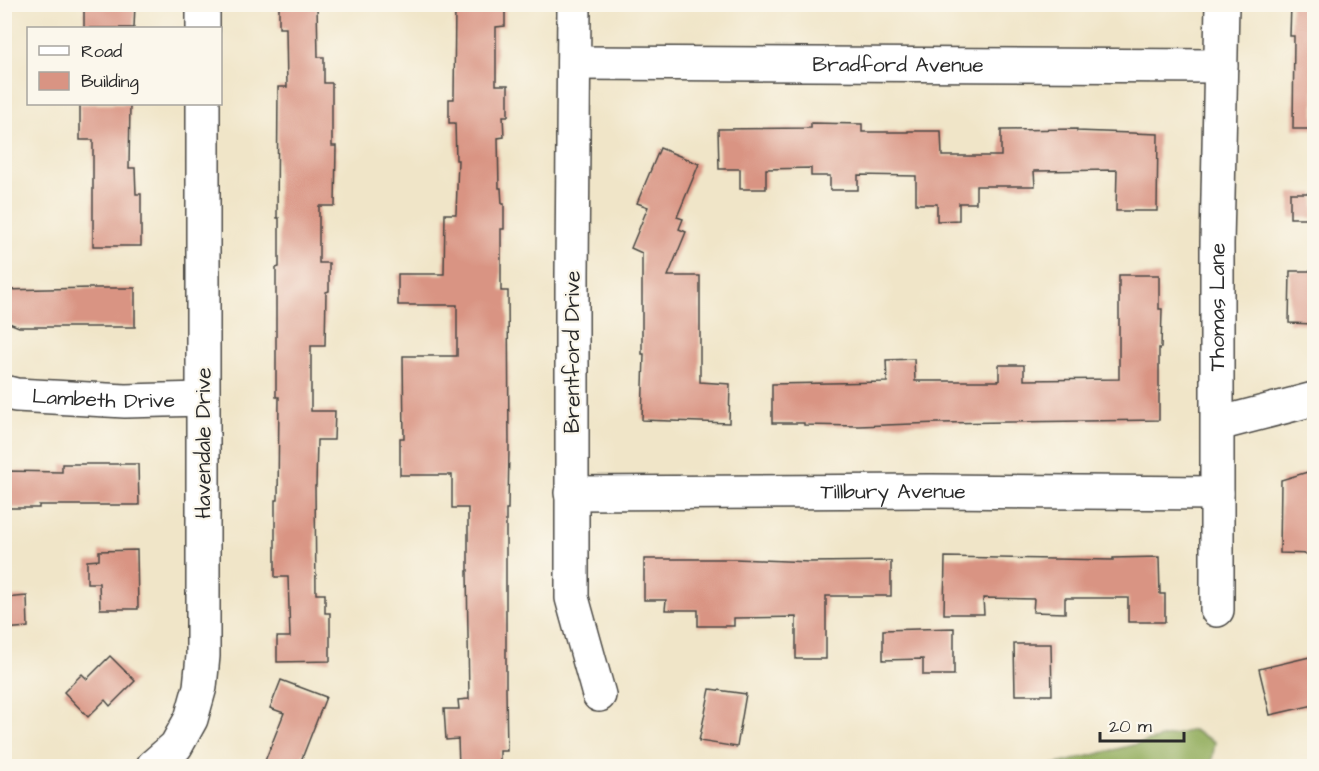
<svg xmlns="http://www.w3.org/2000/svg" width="1319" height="771" viewBox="0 0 1319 771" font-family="'Architects Daughter',sans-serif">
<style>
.forest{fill:#94af60;stroke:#606d46;stroke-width:1.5}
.building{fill:#d99483}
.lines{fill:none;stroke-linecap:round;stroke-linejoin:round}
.minor-casing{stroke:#494743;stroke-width:36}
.minor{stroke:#fff;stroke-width:33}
.labels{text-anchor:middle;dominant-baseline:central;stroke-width:4.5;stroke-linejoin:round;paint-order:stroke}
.street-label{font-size:21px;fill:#2b2b2b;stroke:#fbf7ec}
</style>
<rect width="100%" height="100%" fill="#fbf7ec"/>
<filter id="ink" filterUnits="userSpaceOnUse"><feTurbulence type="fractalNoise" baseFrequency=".0167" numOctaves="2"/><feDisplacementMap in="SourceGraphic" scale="12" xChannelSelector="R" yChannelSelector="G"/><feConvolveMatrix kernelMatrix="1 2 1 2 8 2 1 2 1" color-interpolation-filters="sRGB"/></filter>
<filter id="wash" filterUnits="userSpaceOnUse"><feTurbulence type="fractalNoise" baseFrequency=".008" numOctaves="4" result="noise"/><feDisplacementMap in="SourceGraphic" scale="24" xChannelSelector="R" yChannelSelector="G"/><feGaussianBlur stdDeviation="1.35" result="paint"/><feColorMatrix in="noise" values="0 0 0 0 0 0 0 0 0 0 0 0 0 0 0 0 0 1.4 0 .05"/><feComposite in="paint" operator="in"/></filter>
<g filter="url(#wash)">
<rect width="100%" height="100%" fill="#f0e5c8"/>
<path class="forest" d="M1193 730 1215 742 1211 766H1049Z"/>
<g id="blocks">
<g class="building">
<path d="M84 4H135L134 28H84Z"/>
<path d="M279 4H317L318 57H324V83H332V146H336L335 206H319V263H329V291L326 292 325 346H311V411H335L334 440H317L316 486H315L316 594H325V613H330V661L277 662V637H290L288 577H275V500H278L279 397H276V268L279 267V218H277L278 87H287L286 28H279Z"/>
<path d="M455 4H505V26L496 27V85H508V116H503L504 137 498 138 499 188H501L502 204H504V229H501V291H508L509 448 508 509H506V690L507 751H500V766H459L458 739 446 740 444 709H459L458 700 469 699 467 571H468V508H452V475H400V438H404L403 356H457V305H398V274H444L445 214H456L458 160H456L455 123H449V99H454Z"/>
<path d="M1291 4H1314V129H1293L1294 36H1290Z"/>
<path d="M80 104H130L129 168H135L136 194H141V246H93V140H80Z"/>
<path d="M811 123 862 124V132H908V131H941L942 156H1001V130L1077 129V131L1158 134 1157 211H1116L1117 170 1034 171 1035 186H976V203H959V220L937 221V204H916V176L858 175V190H830V176H811V168L766 169V189H740V169H719L718 129 811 128Z"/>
<path d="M660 148 699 164 677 217 683 219 679 229 686 232 668 276H700V382L730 384 729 423 642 420 644 354H642V253L631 248 648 207 637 203Z"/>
<rect x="1290" y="193" width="24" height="25"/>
<path d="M1290 271H1314V324L1289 323Z"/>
<path d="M1119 275H1159V309H1162L1161 348H1159V420L938 423 859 426 804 425V423H772V384L887 382 886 360 914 359 915 381H999V365H1024V380L1119 379Z"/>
<path d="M91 288H135V327H19L4 321V290Z"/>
<path d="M62 464H138L139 505H39V508H8V504H4V471L62 472Z"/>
<path d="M1314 470V510L1312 511 1311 554 1280 553 1281 480Z"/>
<path d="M137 550 138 609H100L99 583H87V561L99 560V551Z"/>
<path d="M945 557 1113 560V558L1159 557 1160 594H1165V622H1128V598H1065V613L1033 612 1034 599 983 598 984 614H944Z"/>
<path d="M644 559H735L810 562 891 561V596H826V659H796V617L734 618V626H698V610H665L666 600H644Z"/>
<path d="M27 596 28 627 4 629V598Z"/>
<path d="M954 628V675H923V659L883 660V630Z"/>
<path d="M1014 644H1051L1052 695H1015Z"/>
<path d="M110 656 135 681 110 706 105 700 88 717 64 692 82 674 87 679Z"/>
<path d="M1314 656V705L1270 715 1259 669Z"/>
<path d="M281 680 326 697 299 766H263L284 713 270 708Z"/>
<path d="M710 689 746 694 737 747 699 741Z"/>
</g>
</g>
</g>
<g filter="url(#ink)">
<use href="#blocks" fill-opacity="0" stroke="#494743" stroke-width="1.5"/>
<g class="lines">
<g class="minor-casing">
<g id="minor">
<path d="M574 4 572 275V598L599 695"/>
<path d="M203 28V4"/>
<path id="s1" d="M574 63 1221 66"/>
<path id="s2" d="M4 392 16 395 125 401 203 399"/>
<path d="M1218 424 1314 399"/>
<path id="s3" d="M571 493 931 491 1217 493"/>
<path id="s4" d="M1217 610V244L1222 4"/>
<path d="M153 766 176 746 191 719 200 687 203 656V104"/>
</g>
</g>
<use href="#minor" class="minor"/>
</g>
</g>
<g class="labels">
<g class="street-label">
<text stroke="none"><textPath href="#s1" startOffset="324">Bradford Avenue</textPath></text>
<text stroke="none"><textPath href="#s4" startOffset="303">Thomas Lane</textPath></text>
<text transform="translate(572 352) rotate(-90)">Brentford Drive</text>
<text stroke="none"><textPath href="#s2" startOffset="100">Lambeth Drive</textPath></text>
<text transform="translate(203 443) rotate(-90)">Havendale Drive</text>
<text stroke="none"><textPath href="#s3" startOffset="322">Tillbury Avenue</textPath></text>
</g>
</g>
<rect width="1319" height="771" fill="none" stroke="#fbf7ec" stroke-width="24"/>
<rect x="27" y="27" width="195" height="78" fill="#fbf7ec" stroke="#a8a59f" stroke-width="1.5"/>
<rect x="39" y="46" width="30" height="9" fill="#ffffff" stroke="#a8a59f" stroke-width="1.5"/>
<text x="81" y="57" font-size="18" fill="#2b2b2b">Road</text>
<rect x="39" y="72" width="30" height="18" fill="#d99483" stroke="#a8a59f" stroke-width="1.5"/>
<text x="81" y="87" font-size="18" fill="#2b2b2b">Building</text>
<path d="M1100 732v9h84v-9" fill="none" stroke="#2b2b2b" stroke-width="3"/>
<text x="1109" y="732" font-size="18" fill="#2b2b2b" stroke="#fbf7ec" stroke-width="4.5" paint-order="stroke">20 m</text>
</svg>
